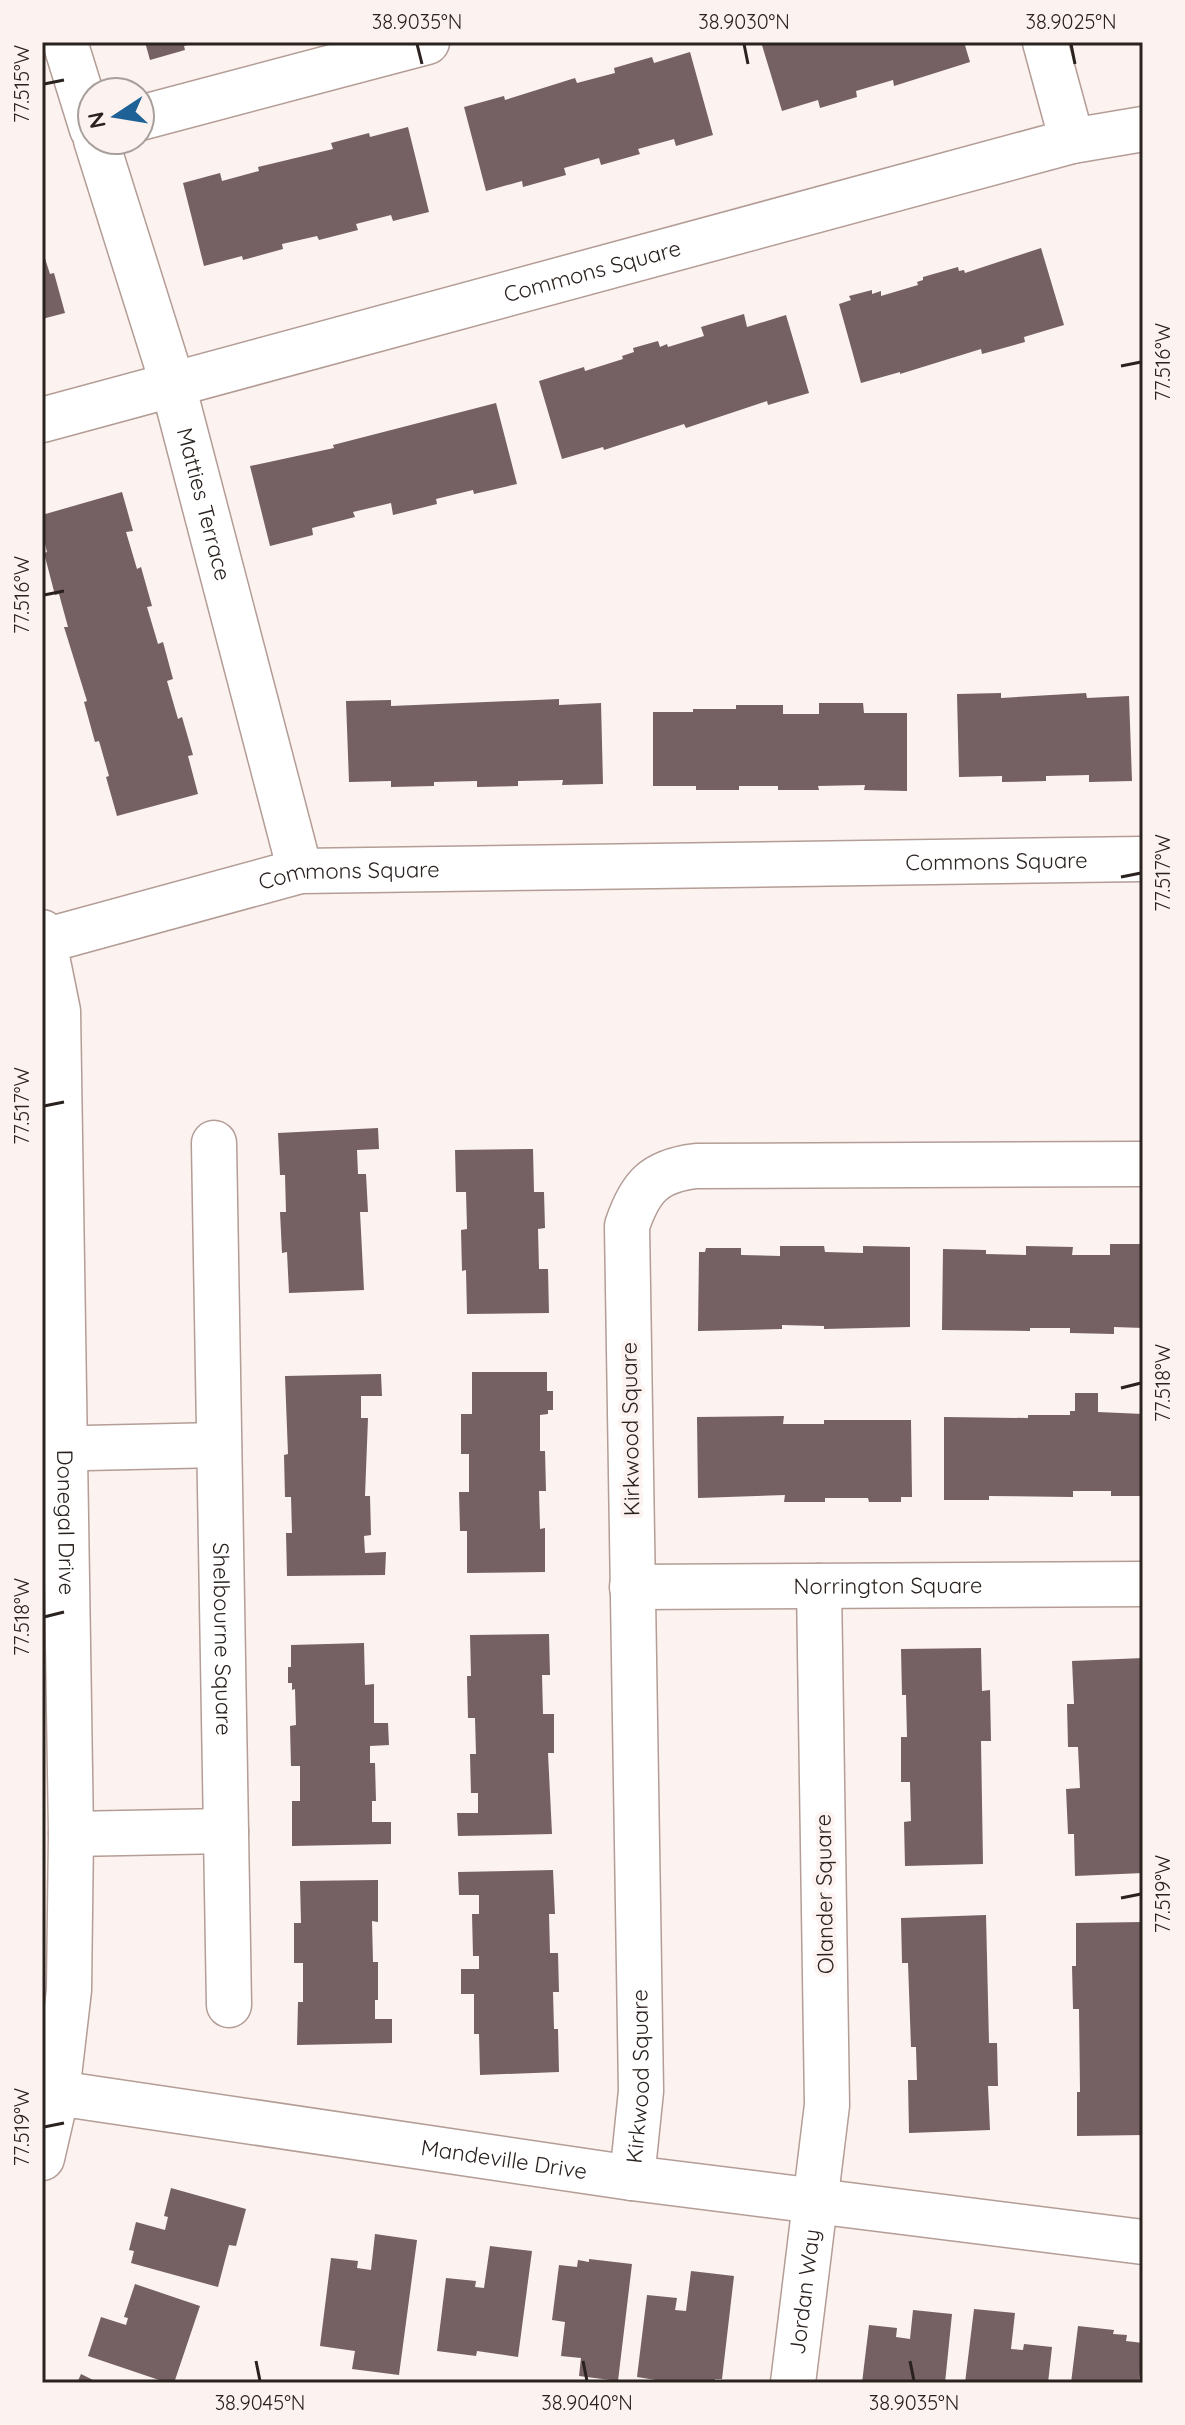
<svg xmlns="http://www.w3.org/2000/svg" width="1185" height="2425" viewBox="0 0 1185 2425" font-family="Quicksand,sans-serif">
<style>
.building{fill:#756063}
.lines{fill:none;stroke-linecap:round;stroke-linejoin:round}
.minor-casing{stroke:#b39d96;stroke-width:47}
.minor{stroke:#fff;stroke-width:44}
.ticks{fill:none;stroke:#2a221f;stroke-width:3}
.labels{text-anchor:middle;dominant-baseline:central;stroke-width:8;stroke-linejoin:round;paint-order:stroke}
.street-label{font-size:22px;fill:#2a221f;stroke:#fcf2ef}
.neatline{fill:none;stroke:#2a221f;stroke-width:3}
.ticks-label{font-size:20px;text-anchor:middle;fill:#2a221f}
</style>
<rect width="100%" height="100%" fill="#fcf2ef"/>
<g class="building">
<path d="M145 42H195V43L184 46 185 50 150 60Z"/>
<path d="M761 42H964L970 62 894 86 893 80 856 91 857 97 820 108 818 100 782 111Z"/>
<path d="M690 52 713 135 676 146 674 139 638 149 640 154 601 165 599 158 564 168 566 175 523 187 522 181 486 191 464 107 504 96 505 100 575 78 577 83 615 73 614 68 652 57 654 63Z"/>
<path d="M408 127 429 212 393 221 391 215 356 224 358 230 319 240 317 236 282 244 283 249 243 260 242 256 204 266 183 183 220 173 222 181 259 171 258 167 333 149 331 143 369 133 370 137Z"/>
<path d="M1041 248 1064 325 1024 337 1025 342 982 354 981 349 900 374V372L861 383 839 304 851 300 849 296 872 290V294L881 291V296L918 285 917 282 923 280V277L958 267 959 271 964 270 965 273Z"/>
<path d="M42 249 50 274 54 273 65 313 42 319Z"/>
<path d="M744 314 747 327 786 315 809 393 768 405 767 401 686 428 684 424 604 450 603 447 562 459 539 381 584 367 585 371 623 359 622 356 634 352 633 348 658 341 660 347 667 344 668 347 704 336 701 327Z"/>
<path d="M496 403 517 484 474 494 473 490 436 499 437 504 393 515 391 503 353 512 355 517 312 528 313 535 270 546 250 466 334 448 333 445Z"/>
<path d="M122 492 133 531 126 532 137 569 141 567 152 606 147 607 158 644 163 642 173 679 167 681 178 719 182 717 193 755 188 756 198 794 117 816 106 777 109 776 99 741 95 742 84 702 87 701 64 627H68L59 594 55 595 44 553 47 552 42 532V515Z"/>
<path d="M1001 693V698L1086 693 1087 698 1129 696 1132 781 1089 782V775L1046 776V781L1002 782V776L959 777 957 694Z"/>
<path d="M559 699V705L601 703 603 784 562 785 563 780 518 781V786L477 787V781L434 782V786L391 787V781L349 782 346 701 391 700V706Z"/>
<path d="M819 703H863L864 713H907V791L864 790 865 785 818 786 819 790H778V786H739V790H696V786H653V712H693V709H736V705H783V714H819Z"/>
<path d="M378 1128 379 1149 357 1150 358 1174H366L368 1212H360L364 1290 289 1293 287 1252 282 1253 280 1212H286L285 1175H280L278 1133Z"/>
<path d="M533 1149 534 1192H544L545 1228 538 1229 539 1269H548L549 1313 467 1314 466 1270 462 1271 461 1230 467 1229 466 1192H456L455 1150Z"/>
<path d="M1110 1244H1143V1328L1114 1327V1334L1070 1333V1328H1030V1331L942 1330 943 1249 986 1250V1254L1026 1255V1246L1073 1247 1072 1255H1110Z"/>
<path d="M780 1246H824L825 1252 863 1253V1246L910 1247V1327L824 1329V1326L782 1325V1329L698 1331 699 1252H705L706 1248H741V1255L780 1256Z"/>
<path d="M472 1372H547V1391H553V1410H548V1414L540 1415V1451H545L546 1491H539L540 1529 545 1528V1572L467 1573V1531H460L459 1492H469V1454H461V1414H472Z"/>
<path d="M381 1374 382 1396H361V1418H368L365 1496H370L371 1535 364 1536 365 1553 386 1552 385 1575 287 1576 286 1533H292L291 1497H285L284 1455 288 1454 285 1376Z"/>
<path d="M1075 1393H1098V1412L1143 1414V1496H1111V1491H1073V1497L989 1496V1500H944V1417L1028 1418V1415H1070V1411H1075Z"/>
<path d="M784 1416 783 1424H824V1420H911L912 1497H901V1502H869L868 1498H825V1502H784L785 1495 698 1498 697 1417Z"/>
<path d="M549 1634 550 1675H542L543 1714H554V1753H548L552 1834 458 1836 457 1813H478V1793H471L470 1754H476L475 1718H468L467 1676H471L470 1635Z"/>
<path d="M364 1643 365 1685 374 1684V1723H388L389 1745 370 1746V1763H375L376 1801H372V1822H391V1844L292 1846V1801H300V1766H291L290 1726 296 1725 295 1689 292 1690V1683H288V1667H291V1645Z"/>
<path d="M981 1648 982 1691 990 1690 991 1741H981L983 1864 905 1866 904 1822 911 1821 910 1782H901V1737H907L906 1695H902L901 1649Z"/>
<path d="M1143 1658V1873L1075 1876 1074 1834H1068L1066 1789 1080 1788 1078 1747H1068L1067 1704H1074L1072 1661Z"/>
<path d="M553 1870 555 1914H549L550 1953H558L559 1992H553L554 2029H558L559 2072 480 2075 479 2034H474V1994H461V1969H479V1956H473L472 1914H479V1895H459L458 1872Z"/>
<path d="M378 1880V1922L372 1921 373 1962H378V2000H375V2019H392V2043L297 2045 298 2002H303V1963H294V1923H301L300 1881Z"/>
<path d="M986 1915 989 2043H997L998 2086H988L990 2130 909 2133 908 2080H917L916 2047H911L908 1963H902L901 1918Z"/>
<path d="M1143 1922V2135L1077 2136V2092H1080L1079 2009H1073L1072 1966H1076V1923Z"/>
<path d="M171 2188 246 2209 236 2246 229 2245 218 2287 131 2263 134 2251 129 2250 136 2222 165 2230 168 2217 164 2216Z"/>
<path d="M375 2234 417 2240 399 2375 352 2369 355 2351 320 2346 331 2258 358 2261 357 2268 371 2270Z"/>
<path d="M490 2246 532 2251 518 2357 477 2351 476 2356 437 2351 446 2278 476 2281 475 2287 484 2288Z"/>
<path d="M589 2259 632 2264 618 2381 579 2376 581 2358 561 2356 565 2322 552 2320 559 2265 577 2267 578 2260 589 2262Z"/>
<path d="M691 2271 734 2276 722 2379H715L714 2383H675L637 2377 647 2295 677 2298 675 2310 686 2311Z"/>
<path d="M135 2284 200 2306 174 2383H168L88 2356 101 2317 126 2325 128 2318 124 2317Z"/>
<path d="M974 2309 1015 2313 1011 2349 1023 2350 1024 2344 1052 2347 1048 2383H965Z"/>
<path d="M913 2310 952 2314 945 2383H862L869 2325 897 2328 896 2337 910 2339Z"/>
<path d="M1078 2326 1114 2330 1113 2334 1127 2335 1126 2341 1143 2343 1139 2383H1071Z"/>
<path d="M81 2374 99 2383H77Z"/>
</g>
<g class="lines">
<g class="minor-casing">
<g id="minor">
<path d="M65 42 92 129"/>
<path d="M1045 42 1072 141"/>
<path d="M140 118 427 42"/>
<path id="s1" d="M96 140 173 385 300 871"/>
<path id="s2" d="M42 420 1072 141 1143 129"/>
<path id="s3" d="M42 932 58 1011 71 1834 69 1990 57 2093 42 2158"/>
<path id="s4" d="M44 941 300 871 1143 859"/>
<path id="s5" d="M214 1143 229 2005"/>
<path d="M42 1449 219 1445"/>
<path id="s6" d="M632 1587 1143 1584"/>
<path d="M71 1834 226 1831"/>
<path id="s7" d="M57 2093 632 2178 1143 2242"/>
<path id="s8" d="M632 2178 641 2091 627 1226C640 1187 654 1171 696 1166L1143 1164"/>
<path id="s9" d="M793 2383 827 2105 819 1586"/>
</g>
</g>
<use href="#minor" class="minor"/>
</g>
<path class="ticks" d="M417 44 422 64M744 44 748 64M1071 44 1075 64M44 84 64 80M1121 366 1141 362M44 595 64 591M1121 877 1141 873M44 1106 64 1102M1121 1388 1141 1383M44 1617 64 1612M1121 1898 1141 1894M44 2127 64 2123M256 2361 260 2381M583 2361 587 2381M910 2361 914 2381"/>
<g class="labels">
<g class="street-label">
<text stroke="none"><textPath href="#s2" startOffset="570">Commons Square</textPath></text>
<text stroke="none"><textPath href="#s1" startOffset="380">Matties Terrace</textPath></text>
<text stroke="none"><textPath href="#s4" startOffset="962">Commons Square</textPath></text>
<text stroke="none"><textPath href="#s4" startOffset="314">Commons Square</textPath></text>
<text transform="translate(630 1429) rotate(-91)">Kirkwood Square</text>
<text stroke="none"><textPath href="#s3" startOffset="592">Donegal Drive</textPath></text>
<text stroke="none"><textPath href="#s6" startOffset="256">Norrington Square</textPath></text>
<text stroke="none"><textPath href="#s5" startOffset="496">Shelbourne Square</textPath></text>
<text transform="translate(824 1894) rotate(-91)">Olander Square</text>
<text stroke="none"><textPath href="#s8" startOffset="102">Kirkwood Square</textPath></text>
<text stroke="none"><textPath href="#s7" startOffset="452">Mandeville Drive</textPath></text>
<text stroke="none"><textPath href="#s9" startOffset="92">Jordan Way</textPath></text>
</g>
</g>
<rect width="1185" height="2425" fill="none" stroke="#fcf2ef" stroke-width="88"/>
<g transform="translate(116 116) rotate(258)"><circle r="38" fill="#fcf2ef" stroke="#a89f9c" stroke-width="2"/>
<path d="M0-6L14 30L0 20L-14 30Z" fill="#1d6196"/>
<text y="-12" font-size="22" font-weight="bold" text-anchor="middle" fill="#2a221f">N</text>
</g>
<rect x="44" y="44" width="1097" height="2337" class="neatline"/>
<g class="ticks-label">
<text x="417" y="29">38.9035°N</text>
<text x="744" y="29">38.9030°N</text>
<text x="1071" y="29">38.9025°N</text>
<text transform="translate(22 84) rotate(-90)" y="7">77.515°W</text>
<text transform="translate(1163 362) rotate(-90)" y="7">77.516°W</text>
<text transform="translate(22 595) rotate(-90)" y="7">77.516°W</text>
<text transform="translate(1163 873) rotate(-90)" y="7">77.517°W</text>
<text transform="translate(22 1106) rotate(-90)" y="7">77.517°W</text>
<text transform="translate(1163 1383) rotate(-90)" y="7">77.518°W</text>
<text transform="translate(22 1617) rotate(-90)" y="7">77.518°W</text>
<text transform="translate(1163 1894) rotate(-90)" y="7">77.519°W</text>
<text transform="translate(22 2127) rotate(-90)" y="7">77.519°W</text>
<text x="260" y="2410">38.9045°N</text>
<text x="587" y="2410">38.9040°N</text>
<text x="914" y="2410">38.9035°N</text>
</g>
</svg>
